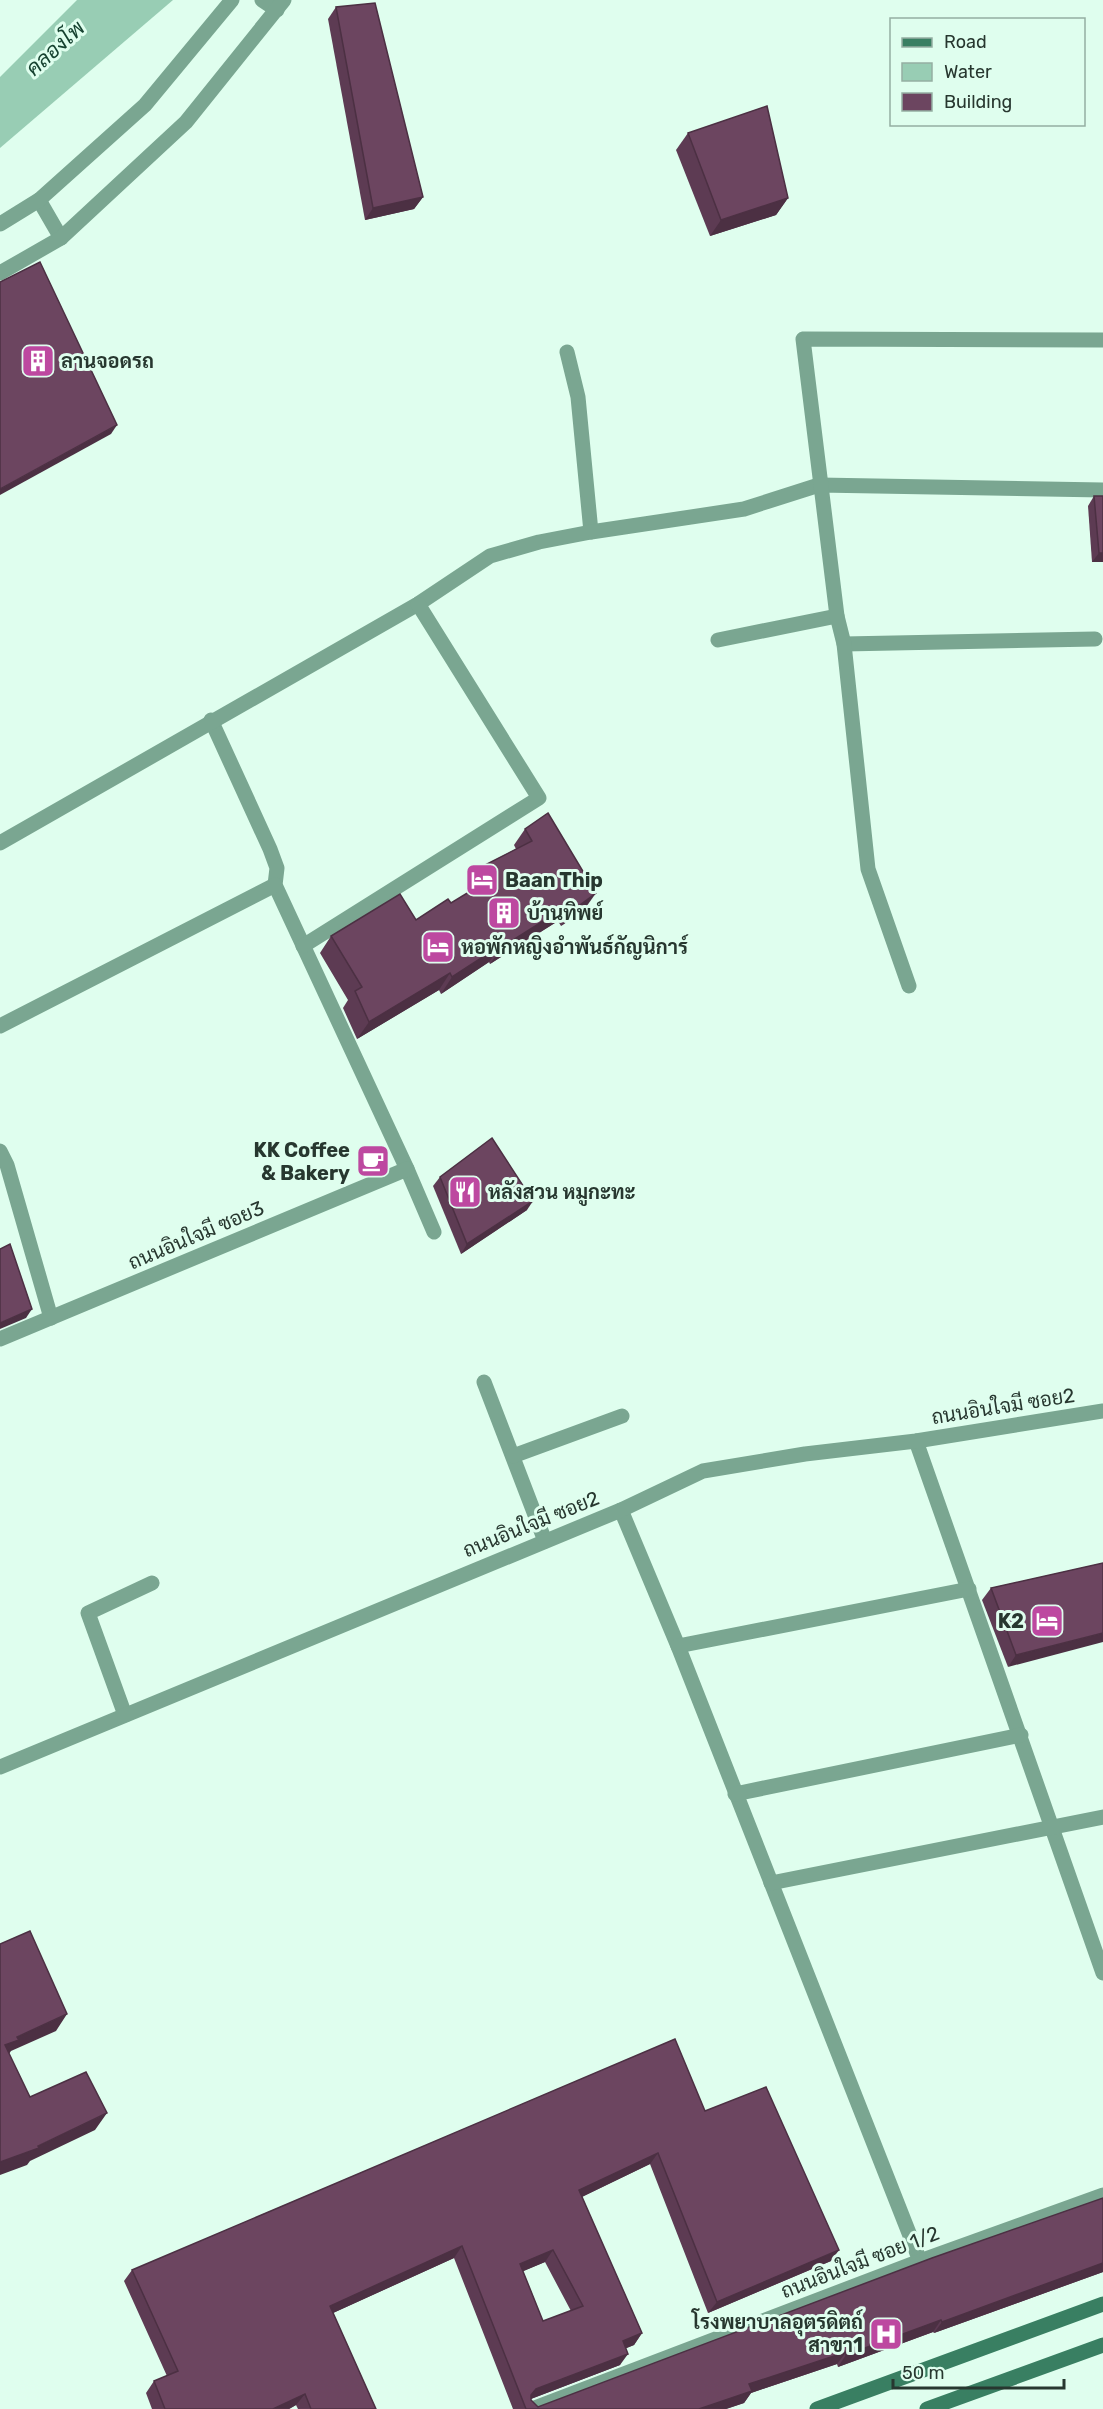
<svg xmlns="http://www.w3.org/2000/svg" width="1103" height="2409" viewBox="0 0 1103 2409" font-family="Rubik,Sarabun,sans-serif">
<style>
.water{fill:#98cdb4}
.lines{fill:none;stroke-linecap:round;stroke-linejoin:round}
.street{stroke:#7aa691;stroke-width:15}
.secondary{stroke:#397f62;stroke-width:15}
.wall{fill:#5d3b53;fill-rule:evenodd}
.shaded-wall{fill:#4c3043}
.building{fill:#6c4560;stroke:#4c3043;stroke-width:1.5;fill-rule:evenodd}
.labels{text-anchor:middle;dominant-baseline:central;stroke-width:6;stroke-linejoin:round;paint-order:stroke}
.poi-label{font-size:20px;font-weight:bold;fill:#27372f;stroke:#dffeee;text-anchor:start}
.street-label{font-size:20px;fill:#27372f;stroke:#dffeee}
.water-label{font-size:21px;font-style:italic;fill:#164230;stroke:#dffeee}
</style>
<rect width="100%" height="100%" fill="#dffeee"/>
<path class="water" d="M77 0H173L0 148V77Z"/>
<g class="lines">
<g class="street">
<path d="M262 0 277 10"/>
<path d="M39 200 61 238"/>
<path d="M0 224 39 200 145 105 232 0"/>
<path d="M0 273 61 238 186 122 284 0"/>
<path d="M567 352 578 397 591 532"/>
<path d="M718 640 837 616"/>
<path d="M844 644 1095 639"/>
<path d="M211 720 270 849 277 868 275 885 407 1169 434 1232"/>
<path d="M0 843 418 604 490 556 539 542 591 532 744 509 819 485 1103 490"/>
<path d="M303 946 539 798 418 604"/>
<path d="M909 986 868 869 844 644 837 616 803 339 1103 340"/>
<path d="M0 1026 275 885"/>
<path d="M0 1151 7 1165 51 1318"/>
<path d="M0 1339 407 1169"/>
<path d="M484 1382 545 1541"/>
<path d="M916 1441 1103 1973"/>
<path d="M513 1456 622 1416"/>
<path d="M621 1510 678 1646 920 2261"/>
<path d="M678 1646 969 1589"/>
<path d="M125 1715 88 1613 152 1583"/>
<path d="M0 1767 621 1510 703 1471 805 1454 916 1441 1103 1411"/>
<path d="M735 1794 1021 1735"/>
<path d="M771 1883 1103 1817"/>
<path d="M532 2409 920 2261 1103 2195"/>
</g>
<g class="secondary">
<path d="M817 2409 1103 2304"/>
<path d="M927 2409 1103 2345"/>
</g>
</g>
<g class="wall">
<path d="M336 7 423 197 414 209 365 220 328 19Z"/>
<path d="M688 133 788 198 776 215 710 236 676 150Z"/>
<path d="M1094 496H1103V562H1092L1088 506Z"/>
<path d="M525 829 584 910 561 926 558 921 490 964 489 962 441 994 439 990 357 1039 343 1008 348 1000 320 953 331 936 416 920 451 903 475 889 471 883 483 866 516 849 514 845Z"/>
<path d="M440 1177 527 1210 461 1254 433 1186Z"/>
<path d="M1103 1563 1008 1667 982 1600 991 1588Z"/>
<path d="M705 2111 831 2261 708 2313 650 2164 582 2197 642 2333 634 2345 626 2348 620 2365 531 2399V2400L538 2407 1103 2198V2272L934 2333 933 2332 838 2367 837 2364 751 2393 744 2403 726 2409H513L454 2258 333 2313 376 2409H298L296 2405 289 2409H152L146 2393 154 2381 167 2376 124 2281 132 2270ZM545 2262 571 2311 543 2321 523 2271Z"/>
</g>
<g class="shaded-wall">
<path d="M423 197 414 209 365 220 373 208Z"/>
<path d="M788 198 776 215 710 236 721 220Z"/>
<path d="M117 425 111 434 0 495V489Z"/>
<path d="M1099 553H1103V562H1092Z"/>
<path d="M596 893 584 910 561 926 573 910Z"/>
<path d="M570 904 558 921 490 964 502 947Z"/>
<path d="M501 945 489 962 441 994 452 977Z"/>
<path d="M450 973 439 990 357 1039 369 1022Z"/>
<path d="M533 1201 527 1210 461 1254 467 1244Z"/>
<path d="M32 1309 26 1318 0 1329V1323Z"/>
<path d="M1103 1633V1642L1008 1667 1016 1655Z"/>
<path d="M67 2014 56 2031 11 2051 7 2057 5 2045 17 2037Z"/>
<path d="M107 2113 95 2130 30 2161 27 2165 0 2175V2162L38 2146Z"/>
<path d="M658 2153 650 2164 571 2202 579 2190Z"/>
<path d="M462 2246 454 2258 322 2318 330 2306Z"/>
<path d="M553 2250 545 2262 512 2276 520 2264Z"/>
<path d="M839 2250 831 2261 708 2313 717 2302Z"/>
<path d="M1103 2263V2272L934 2333 942 2322Z"/>
<path d="M941 2320 933 2332 838 2367 846 2355Z"/>
<path d="M642 2333 634 2345 615 2353 623 2341Z"/>
<path d="M846 2352 837 2364 751 2393 744 2403 726 2409H699L749 2384Z"/>
<path d="M628 2354 620 2365 528 2400 523 2407 536 2389Z"/>
<path d="M305 2394 296 2405 289 2409H273Z"/>
</g>
<g class="building">
<path d="M375 3 423 197 373 208 336 7Z"/>
<path d="M767 106 788 198 721 220 688 133Z"/>
<path d="M40 262 117 425 0 489V282Z"/>
<path d="M1094 496H1103V553H1099Z"/>
<path d="M548 813 596 893 573 910 570 904 502 947 501 945 452 977 450 973 369 1022 355 991 362 987 331 936 400 894 416 920 448 899 451 903 492 878 483 866 532 841 525 829Z"/>
<path d="M492 1138 533 1201 467 1244 440 1177Z"/>
<path d="M10 1244 32 1309 0 1323V1249Z"/>
<path d="M1103 1563V1633L1016 1655 991 1588Z"/>
<path d="M30 1931 67 2014 17 2037 19 2040 5 2045 30 2097 86 2072 107 2113 38 2146 39 2148 0 2162V1944Z"/>
<path d="M675 2039 705 2111 766 2087 839 2250 717 2302 658 2153 579 2190 642 2333 623 2341 628 2354 536 2389 531 2395V2400L538 2407 932 2258 1103 2198V2263L942 2322 941 2320 846 2355V2352L749 2384 752 2391 699 2409H526L462 2246 330 2306 376 2409H311L305 2394 273 2409H165L154 2381 178 2371 132 2270ZM553 2250 583 2306 543 2321 520 2264Z"/>
</g>
<defs>
<g id="building-square" transform="scale(1.725)"><rect x="-9" y="-9" width="18" height="18" rx="4" fill="#bd48a0" stroke="#dffeee"/><path d="M-4-6H4V6H1V3H-1V6H-4ZM-2.5-4.3h1.7v1.8h-1.7ZM.8-4.3h1.7v1.8H.8ZM-2.5-1h1.7V.8h-1.7ZM.8-1h1.7V.8H.8Z" fill="#fff"/></g>
<g id="hotel-square" transform="scale(1.725)"><rect x="-9" y="-9" width="18" height="18" rx="4" fill="#bd48a0" stroke="#dffeee"/><path d="M-6-4.5h1.5V1H6V5H4.5V3h-9V5H-6ZM-4 0a1.8 1.8 0 1 1 3.6 0ZM.5 0V-2.5h3Q6-2.5 6 0Z" fill="#fff"/></g>
<g id="cafe-square" transform="scale(1.725)"><rect x="-9" y="-9" width="18" height="18" rx="4" fill="#bd48a0" stroke="#dffeee"/><path d="M-5.5-4.5H6V0H3Q3 3.5 0 3.5H-2.5Q-5.5 3.5-5.5 0ZM3-3.2v2h1.7v-2ZM-6 4.5H4V6H-6Z" fill="#fff"/></g>
<g id="restaurant-square" transform="scale(1.725)"><rect x="-9" y="-9" width="18" height="18" rx="4" fill="#bd48a0" stroke="#dffeee"/><path d="M-5-6h1v4h1v-4h1v4h1v-4h1v5L-1.5 .5V6h-2V.5L-5-1ZM5-6V6H3V1.5H1.5Q1.5-4 5-6Z" fill="#fff"/></g>
<g id="hospital-square" transform="scale(1.725)"><rect x="-9" y="-9" width="18" height="18" rx="4" fill="#bd48a0" stroke="#dffeee"/><path d="M-5-5h3v3.5h4V-5h3V5h-3V1.5h-4V5h-3Z" fill="#fff"/></g>
</defs>
<g fill-rule="evenodd">
<use href="#building-square" x="38" y="361"/>
<use href="#hotel-square" x="482" y="880"/>
<use href="#building-square" x="504" y="913"/>
<use href="#hotel-square" x="438" y="947"/>
<use href="#cafe-square" x="373" y="1161"/>
<use href="#restaurant-square" x="465" y="1192"/>
<use href="#hotel-square" x="1047" y="1621"/>
<use href="#hospital-square" x="886" y="2334"/>
</g>
<g class="labels">
<g class="poi-label">
<text x="61" y="361">ลานจอดรถ</text>
<text x="505" y="880">Baan Thip</text>
<text x="527" y="913">บ้านทิพย์</text>
<text x="461" y="947">หอพักหญิงอำพันธ์กัญนิการ์</text>
<text x="350" y="1150" text-anchor="end">KK Coffee<tspan x="350" dy="23">&amp; Bakery</tspan></text>
<text x="488" y="1192">หลังสวน หมูกะทะ</text>
<text x="1024" y="1621" text-anchor="end">K2</text>
<text x="863" y="2322" text-anchor="end">โรงพยาบาลอุตรดิตถ์<tspan x="863" dy="23">สาขา1</tspan></text>
</g>
<g class="street-label">
<text transform="translate(196 1235) rotate(-23)">ถนนอินใจมี ซอย3</text>
<text transform="translate(1003 1406) rotate(-9)">ถนนอินใจมี ซอย2</text>
<text transform="translate(531 1524) rotate(-22)">ถนนอินใจมี ซอย2</text>
<text transform="translate(860 2262) rotate(-21)">ถนนอินใจมี ซอย 1/2</text>
</g>
<g class="water-label">
<text transform="translate(55 48) rotate(-42)">คลองโพ</text>
</g>
</g>
<rect x="890" y="18" width="195" height="108" fill="#dffeee" stroke="#95aea2" stroke-width="1.5"/>
<rect x="902" y="38" width="30" height="9" fill="#397f62" stroke="#95aea2" stroke-width="1.5"/>
<text x="944" y="48" font-size="18" fill="#27372f">Road</text>
<rect x="902" y="63" width="30" height="18" fill="#98cdb4" stroke="#95aea2" stroke-width="1.5"/>
<text x="944" y="78" font-size="18" fill="#27372f">Water</text>
<rect x="902" y="93" width="30" height="18" fill="#6c4560" stroke="#95aea2" stroke-width="1.5"/>
<text x="944" y="108" font-size="18" fill="#27372f">Building</text>
<path d="M893 2379v9h171v-9" fill="none" stroke="#27372f" stroke-width="3"/>
<text x="902" y="2379" font-size="18" fill="#27372f" stroke="#dffeee" stroke-width="4.5" paint-order="stroke">50 m</text>
</svg>
